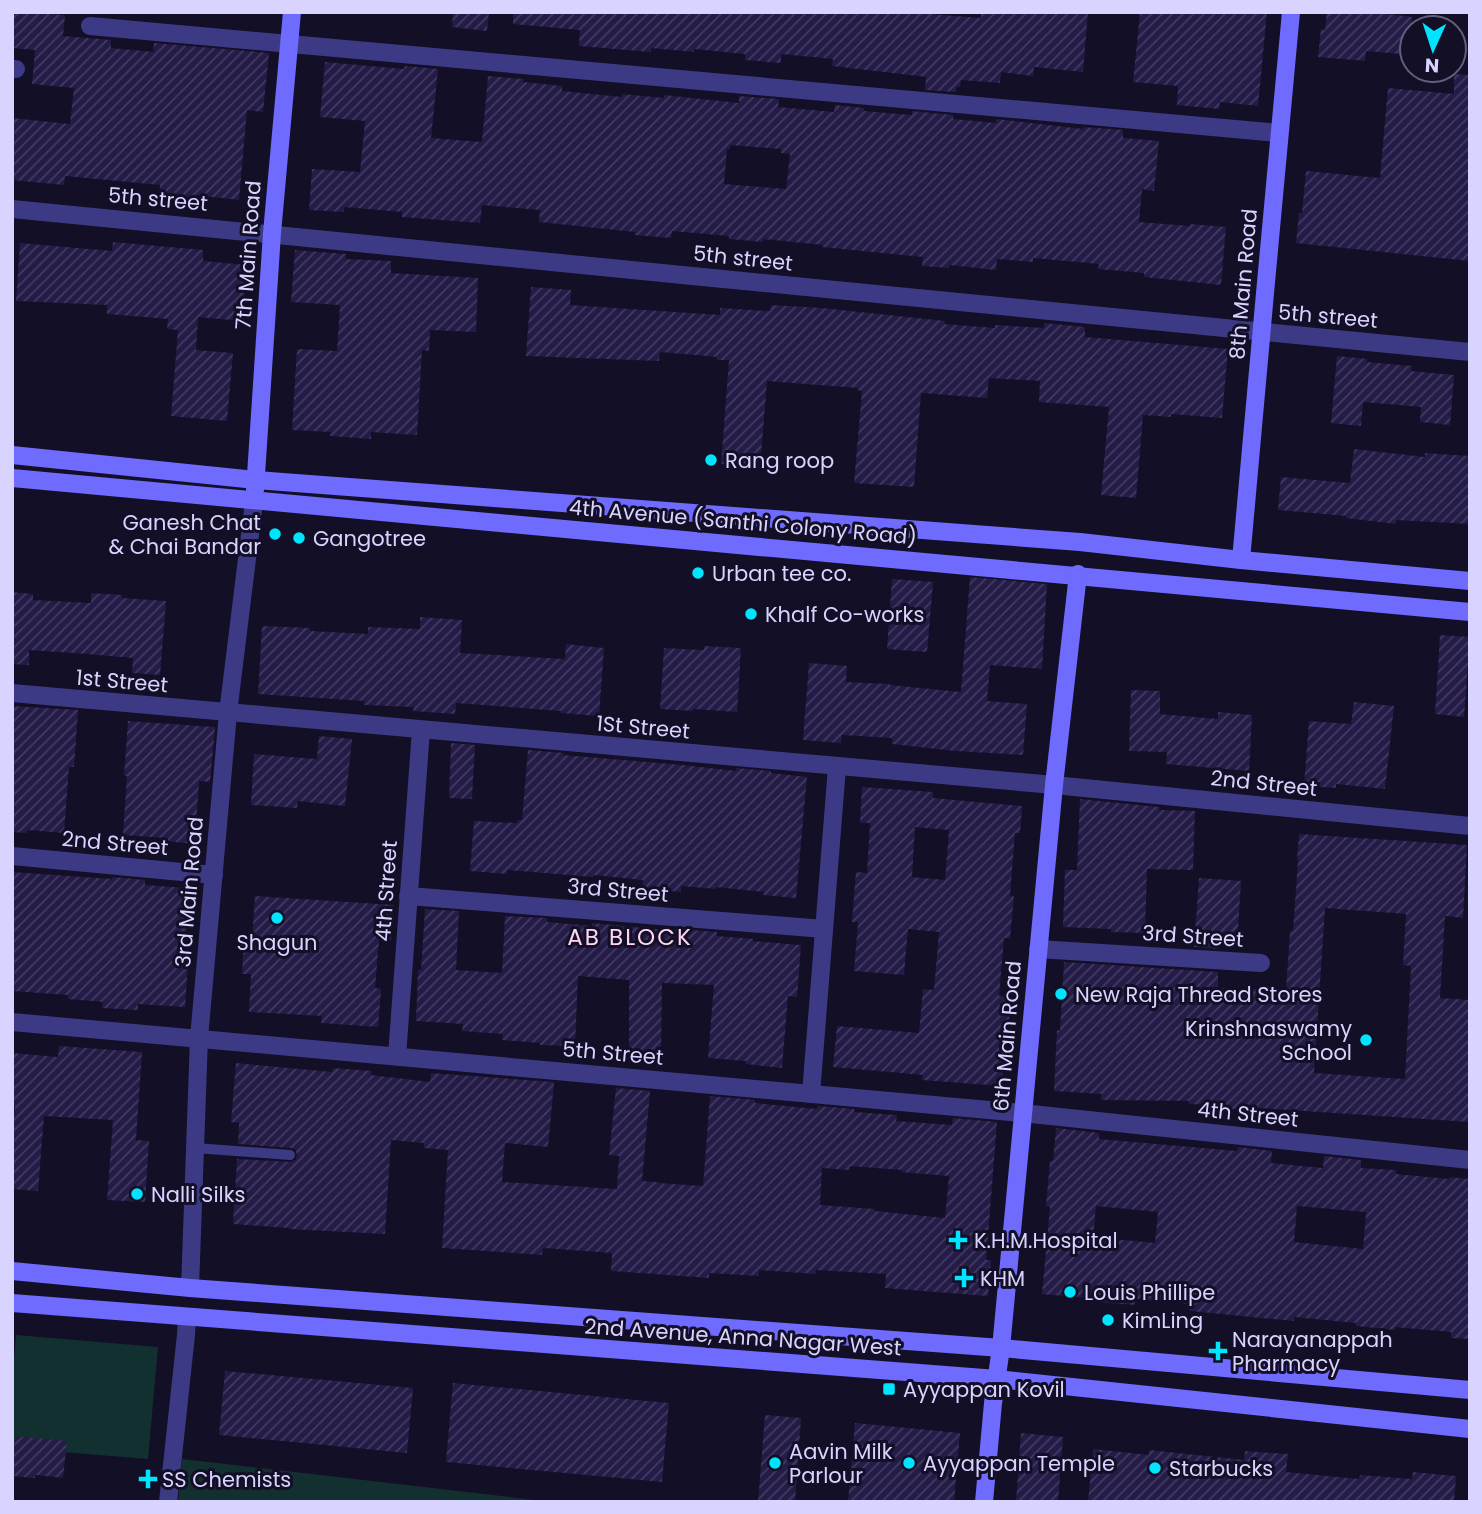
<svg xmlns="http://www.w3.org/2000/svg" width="1482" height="1514" viewBox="0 0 1482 1514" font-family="Poppins,sans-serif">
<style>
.park{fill:#12302f}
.building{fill:url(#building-hatch);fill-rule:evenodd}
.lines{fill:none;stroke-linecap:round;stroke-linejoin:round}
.lane{stroke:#3d3a85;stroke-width:10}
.street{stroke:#3d3a85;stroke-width:18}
.secondary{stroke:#6f6bff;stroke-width:18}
.poi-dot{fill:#00e5ff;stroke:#130f26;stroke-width:2.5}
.labels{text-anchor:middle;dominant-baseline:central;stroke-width:6;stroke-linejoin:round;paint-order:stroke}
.street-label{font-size:21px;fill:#d9d4ff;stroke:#130f26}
.poi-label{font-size:21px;fill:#d9d4ff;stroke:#130f26;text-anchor:start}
.neighbourhood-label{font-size:23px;letter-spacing:2px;fill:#ffd6f0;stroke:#130f26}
</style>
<defs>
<pattern id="building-hatch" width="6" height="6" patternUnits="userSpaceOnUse" patternTransform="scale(1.75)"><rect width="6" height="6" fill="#241b47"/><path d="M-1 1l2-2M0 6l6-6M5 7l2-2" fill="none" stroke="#433b63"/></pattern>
</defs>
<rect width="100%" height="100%" fill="#130f26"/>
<g class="park">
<path d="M16 1335 158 1347 148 1459 12 1448V1384Z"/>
<path d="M182 1459 552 1502H178Z"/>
</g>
<g class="building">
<path d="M12 12 65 15 63 36 111 40V48L153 52 154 43 269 53 263 112 247 110 239 200 194 195V200L159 197 160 185 65 176 64 185 12 180V118L70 124 74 88 32 84 35 50 12 48Z"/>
<path d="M453 12H489L487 31 452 27Z"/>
<path d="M513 12H903L981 18V12H1088L1083 72 1034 67 1033 76 1001 72 1000 83 961 80 960 87H956V92L925 90 926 77 832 66 833 59 781 54V63L745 60V54L694 49V52L651 48V52L579 46 580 30 513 24Z"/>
<path d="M1140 12H1267L1258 106 1220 102 1219 109 1177 105 1178 86 1133 82Z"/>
<path d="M1327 12H1373L1412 17V55L1366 51 1365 61 1318 57 1321 29 1325 30Z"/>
<path d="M325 62 404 69 405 66 438 69 431 138 482 142 488 76 524 79 523 82 562 86V91L622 97V94L664 98V95L739 103V96L779 99 778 107 834 112 835 105 864 108V111L912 115V111L953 115V119L996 123V119L1083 129V127L1123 130V138L1159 141 1154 191 1142 189 1139 222 1190 226V224L1226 227 1221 285 1144 277V273L1098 269 1099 264 1033 258V262L997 259 996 270 949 265V268L922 266 923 257 822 247 823 245 763 239V242L729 239V236L672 231 671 238 635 235V232L539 222 540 210 482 205 480 223 402 217V212L344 207V212L309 210 312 169 360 172 365 121 320 117ZM730 145 781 149V153L790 154 786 189 724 184 727 149H730Z"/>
<path d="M1454 74 1470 75V261L1296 243 1299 213H1302L1306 171 1380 178 1388 88 1454 94Z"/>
<path d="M113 242 203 250V261L247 265 242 321 198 317 196 350 233 353 227 421 171 416 178 330 167 329 168 319 107 314V305L16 301 20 243 112 251Z"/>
<path d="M295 250 346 254V259L391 261V273L478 278 476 332 430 330 429 351 422 350 417 435 371 432V439L330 436 331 432 292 430 297 349 337 351 340 305 291 302Z"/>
<path d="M531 287 571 290 570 305 720 315V308L770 311 771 305 822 308 945 321 944 324 995 328V325L1044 328V323L1085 327V337L1228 349 1222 418 1171 414V417L1143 415 1136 498 1101 495 1109 407 1039 402 1040 381 989 378 987 398 921 393 914 487 854 483 862 391 857 390 858 388 767 381 760 467 721 464 729 360H717V357L660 352 659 361 526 356Z"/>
<path d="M1337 356 1367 359V362L1412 366 1411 371 1454 375 1450 425 1420 422 1421 407 1363 402 1361 426 1331 423Z"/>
<path d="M1354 449 1425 457V453L1470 456V524L1396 520V524L1346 518V516L1278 510 1281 477 1350 483Z"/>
<path d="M970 577 1047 584 1042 669 990 665 987 701 1027 704 1023 755 956 751 892 744V738L842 735 841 743 803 740 809 663 847 666 846 682 890 684V685L961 692Z"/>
<path d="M892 579 933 582 927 652 887 649Z"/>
<path d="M12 592 33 594V600L91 603V593L122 595V598L166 601 160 675 132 673 133 658 87 654 29 650V665L12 664Z"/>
<path d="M420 617 462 620 460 653 565 659 566 644 604 648 599 716 560 713 561 711 456 703 455 714 413 711 414 707 364 705V701L258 694 262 626 310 628V631L368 634V627L420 629Z"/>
<path d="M1440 635 1470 637 1464 717 1435 714Z"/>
<path d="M704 646 741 648 737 712 693 709V711L660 709 664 648 704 650Z"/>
<path d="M1131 690 1160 691V714L1218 719V712L1252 715 1249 771 1166 764 1167 752 1129 751Z"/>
<path d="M1354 702 1394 706 1385 789 1336 784V788L1304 786 1309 721 1351 724Z"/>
<path d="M12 706 78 710 74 767H69L64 833 27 830V833L12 832Z"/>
<path d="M128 721 215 727 210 782 199 781 195 844 165 841V838L123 835 127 776H124Z"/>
<path d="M319 736 352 739 345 806 298 801 297 808 251 805 254 754 317 759Z"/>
<path d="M451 743 475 745 472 799 449 798Z"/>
<path d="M528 750 564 753 563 755 683 765 736 771V768L771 771V773L807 777 796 898 763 895 764 892 716 887V889L681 886V892L642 888 643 880 593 875V877L507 870V874L470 871 474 821 517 823 518 820H522Z"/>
<path d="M862 787 933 792V798L1022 806 1020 833H1015L1010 896H1014L1010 938H1004L999 996 1011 997 1008 1035H1005L1002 1086 922 1080 923 1075 833 1067 837 1026 919 1033 923 989 934 990 939 932 908 929 904 975 854 971 858 922H852L856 872 867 873 870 823H860ZM915 827 949 830 945 880 912 877Z"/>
<path d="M1080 799 1159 807V810L1195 811 1193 870 1147 869 1145 933 1111 932V929L1063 927 1065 870H1077Z"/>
<path d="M1299 834 1467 845 1463 918 1445 916 1440 998 1470 1000V1122L1260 1108V1110L1229 1109V1105L1189 1104V1101L1101 1100 1102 1094 1054 1091 1057 1030 1060 1031 1064 962 1218 972V988L1286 990 1290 931H1293L1298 861H1297ZM1325 908 1406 914 1403 965 1411 966 1405 1079 1314 1073Z"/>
<path d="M12 872 112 879 113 877 145 880V885L189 888 185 948H189L185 1007 138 1004V1010L102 1008 103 1002 68 999V995L12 991Z"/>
<path d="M1199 878 1241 881 1237 946 1219 945V949L1194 947Z"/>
<path d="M255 896 394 905 391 941 379 940 375 988 381 989 378 1027 321 1023 322 1016 249 1012 251 974H242L244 939H252Z"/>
<path d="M425 909 459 911 456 970 502 973 505 916 547 918V922L592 926V923L674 931V929L689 930 717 932V936L753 939V941L801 945 797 997 788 996 782 1068 746 1064V1061L708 1058 714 985 662 983 661 1054H629V980L578 976 575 1046 540 1045V1043L502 1040 503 1034 462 1031 463 1024 416 1021 418 970H421Z"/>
<path d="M59 1046 142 1052 136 1140 149 1141 145 1202 107 1200 113 1120 44 1116 38 1191 12 1189V1144L15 1107H12V1053L58 1057Z"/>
<path d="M236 1063 332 1072 333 1068 372 1071 371 1075 430 1082 431 1073 554 1082 548 1147 505 1143 502 1182 617 1189 619 1156 609 1155 616 1088 650 1091 642 1181 658 1182V1183L703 1186 710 1096 755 1100V1103L817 1109V1106L854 1109V1112L897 1115 896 1121 952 1125 953 1118 997 1122 986 1260H991L988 1296 885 1288 886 1274 816 1270 815 1274 759 1270V1276L709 1273V1278L611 1271 612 1253 543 1248 542 1255 442 1248 448 1150 424 1148V1143L391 1140 385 1234 289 1229V1228L233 1224 237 1159 290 1162 296 1160 297 1155 295 1149 291 1148 238 1144 239 1123 231 1122ZM850 1166 902 1170 901 1172 949 1176 945 1218 875 1211V1209L820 1205 822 1168 849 1170Z"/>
<path d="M1056 1128 1099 1133V1139L1237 1151 1238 1147 1272 1151 1271 1163 1323 1168 1324 1156 1361 1160V1168L1396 1170V1174L1449 1179 1450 1177 1470 1179V1339L1451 1338V1332L1395 1327V1330L1356 1326V1323L1294 1317V1321L1190 1311 1191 1304 1135 1299V1305L1097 1302V1299L1042 1294 1050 1207 1046 1206 1050 1161H1053ZM1096 1206 1158 1212 1155 1243 1093 1237ZM1297 1206 1366 1212 1363 1249 1294 1242Z"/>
<path d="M225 1371 413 1388 407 1453 219 1435Z"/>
<path d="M453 1383 669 1403 662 1482 446 1462Z"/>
<path d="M765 1415 801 1418 795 1502H758Z"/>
<path d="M855 1423 960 1433 954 1502H848Z"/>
<path d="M1021 1433 1063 1437 1058 1502H1016Z"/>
<path d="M15 1436 67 1441 63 1478 35 1475V1478L12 1476Z"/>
<path d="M1093 1449 1149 1455V1450L1244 1460 1245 1451 1288 1454 1286 1472 1359 1479 1360 1475 1412 1479 1413 1472 1456 1476 1454 1502H1088Z"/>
</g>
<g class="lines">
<path class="lane" d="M195 1148 290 1155"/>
<g class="street">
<path d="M90 26 1279 133"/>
<path d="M12 69H16"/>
<path d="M12 209C498 254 984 308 1470 352"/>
<path d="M12 693 1054 785 1470 826"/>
<path d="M12 856 214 875"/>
<path d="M408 896 824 929"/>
<path d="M1038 949 1261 963"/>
<path d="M12 1022 1022 1113 1470 1160"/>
<path d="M397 1056 421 730"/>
<path d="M811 1094 837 767"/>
<path d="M190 1288 199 1038 228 713 254 502"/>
<path d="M168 1502 186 1335 187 1317"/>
</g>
<g class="secondary">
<path d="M12 455 256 480 1080 542 1241 560 1470 581"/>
<path d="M12 478C498 527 984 564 1470 612"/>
<path d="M255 490 272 233 292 12"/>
<path d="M1241 560C1258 377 1273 195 1291 12"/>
<path d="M12 1271 190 1288 1001 1348 1470 1390"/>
<path d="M12 1303 997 1379 1470 1429"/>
<path d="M984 1502 993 1403 1001 1348 1054 785 1078 574"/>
</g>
</g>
<g class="poi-dot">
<circle cx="711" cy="460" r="7"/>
<circle cx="275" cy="534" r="7"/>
<circle cx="299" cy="538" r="7"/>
<circle cx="698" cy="573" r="7"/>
<circle cx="751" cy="614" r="7"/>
<circle cx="277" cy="918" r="7"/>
<circle cx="1061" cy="994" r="7"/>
<circle cx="1366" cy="1040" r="7"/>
<circle cx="137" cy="1194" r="7"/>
<path d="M954.5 1229.5h7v7h7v7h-7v7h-7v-7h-7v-7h7z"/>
<path d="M960.5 1267.5h7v7h7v7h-7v7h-7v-7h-7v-7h7z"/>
<circle cx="1070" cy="1292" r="7"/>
<circle cx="1108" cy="1320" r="7"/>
<path d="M1214.5 1340.5h7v7h7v7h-7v7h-7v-7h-7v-7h7z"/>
<rect x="882" y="1382" width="14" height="14" rx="3.5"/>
<circle cx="775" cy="1463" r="7"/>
<circle cx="909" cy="1463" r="7"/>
<circle cx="1155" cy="1468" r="7"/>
<path d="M144.5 1468.5h7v7h7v7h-7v7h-7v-7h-7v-7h7z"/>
</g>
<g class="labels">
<g class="street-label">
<text transform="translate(158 199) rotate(5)">5th street</text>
<text transform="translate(248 255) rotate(-86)">7th Main Road</text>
<text transform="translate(743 258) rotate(6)">5th street</text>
<text transform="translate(1243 284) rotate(-85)">8th Main Road</text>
<text transform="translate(1328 316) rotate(5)">5th street</text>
<text transform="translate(743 522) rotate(5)">4th Avenue (Santhi Colony Road)</text>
<text transform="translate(122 681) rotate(5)">1st Street</text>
<text transform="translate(643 727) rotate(5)">1St Street</text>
<text transform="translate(1264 783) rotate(6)">2nd Street</text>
<text transform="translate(115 843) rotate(5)">2nd Street</text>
<text transform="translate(618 890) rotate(5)">3rd Street</text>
<text transform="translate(386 891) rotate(-86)">4th Street</text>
<text transform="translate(189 892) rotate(-85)">3rd Main Road</text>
<text transform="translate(1193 936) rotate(4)">3rd Street</text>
<text transform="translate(1007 1036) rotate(-85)">6th Main Road</text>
<text transform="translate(613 1053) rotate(5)">5th Street</text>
<text transform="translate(1248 1114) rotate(6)">4th Street</text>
<text transform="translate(743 1337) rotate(4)">2nd Avenue, Anna Nagar West</text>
</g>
<g class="poi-label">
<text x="725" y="460">Rang roop</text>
<text x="261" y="522" text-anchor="end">Ganesh Chat<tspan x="261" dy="24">&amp; Chai Bandar</tspan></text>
<text x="313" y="538">Gangotree</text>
<text x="712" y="573">Urban tee co.</text>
<text x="765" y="614">Khalf Co-works</text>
<text x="277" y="942" text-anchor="middle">Shagun</text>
<text x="1075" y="994">New Raja Thread Stores</text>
<text x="1352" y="1028" text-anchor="end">Krinshnaswamy<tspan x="1352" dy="24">School</tspan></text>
<text x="151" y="1194">Nalli Silks</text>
<text x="974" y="1240">K.H.M.Hospital</text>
<text x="980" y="1278">KHM</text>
<text x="1084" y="1292">Louis Phillipe</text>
<text x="1122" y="1320">KimLing</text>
<text x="1232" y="1339">Narayanappah<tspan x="1232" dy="24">Pharmacy</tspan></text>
<text x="903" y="1389">Ayyappan Kovil</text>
<text x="789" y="1451">Aavin Milk<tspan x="789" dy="24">Parlour</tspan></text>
<text x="923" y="1463">Ayyappan Temple</text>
<text x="1169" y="1468">Starbucks</text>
<text x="162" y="1479">SS Chemists</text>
</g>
<g class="neighbourhood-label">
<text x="630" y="937">AB BLOCK</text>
</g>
</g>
<rect width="1482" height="1514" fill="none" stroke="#d9d4ff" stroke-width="28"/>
<g transform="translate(1433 49) rotate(183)"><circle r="33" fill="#130f26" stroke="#625e7d" stroke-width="2"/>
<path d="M0-5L12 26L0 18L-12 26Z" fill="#00e5ff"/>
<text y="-10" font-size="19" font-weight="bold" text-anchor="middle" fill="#d9d4ff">N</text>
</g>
</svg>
